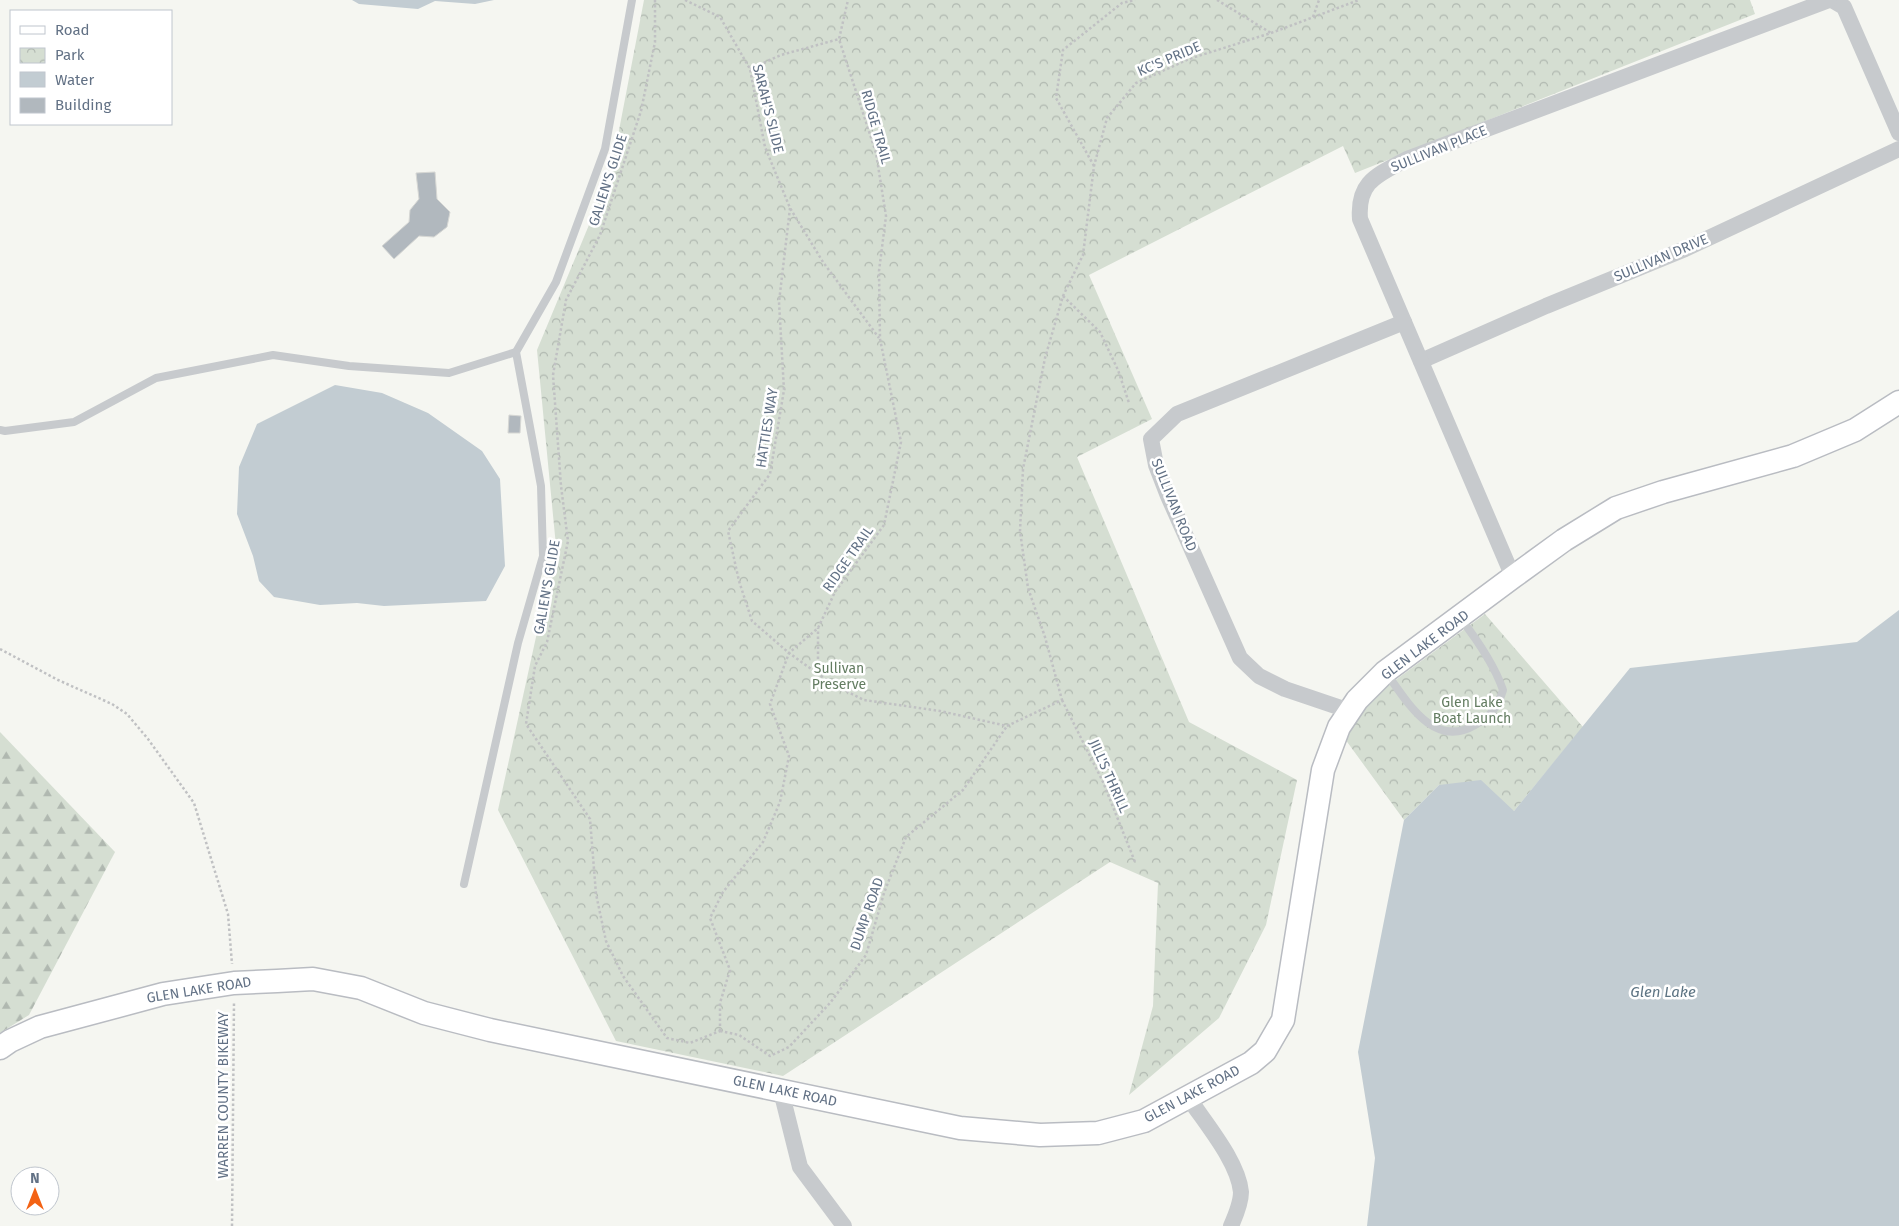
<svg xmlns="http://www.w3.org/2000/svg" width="1899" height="1226" viewBox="0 0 1899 1226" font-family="'Fira Sans',sans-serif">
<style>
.forest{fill:url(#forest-firs)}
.park{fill:url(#park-crowns)}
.water{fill:#c2ccd2}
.building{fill:#b1b8be;stroke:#d6d7d4}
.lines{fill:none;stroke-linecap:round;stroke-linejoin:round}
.secondary-casing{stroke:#b9bcc2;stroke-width:25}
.path{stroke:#c0c1c3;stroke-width:2.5;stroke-dasharray:2.5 2.5;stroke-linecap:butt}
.lane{stroke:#c7cacd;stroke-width:8}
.street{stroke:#c7cacd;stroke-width:16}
.secondary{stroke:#fff;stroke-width:22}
.labels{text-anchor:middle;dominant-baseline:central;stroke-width:5;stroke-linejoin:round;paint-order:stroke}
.street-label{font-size:14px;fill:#627185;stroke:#fff}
.park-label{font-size:14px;fill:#637c61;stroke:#fff}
.water-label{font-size:15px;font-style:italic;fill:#5d7483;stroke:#fff}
</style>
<defs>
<pattern id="forest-firs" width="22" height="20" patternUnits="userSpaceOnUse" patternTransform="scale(1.25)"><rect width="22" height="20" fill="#d5ded2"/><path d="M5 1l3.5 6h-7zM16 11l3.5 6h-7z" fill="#b0b8b0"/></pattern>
<pattern id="park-crowns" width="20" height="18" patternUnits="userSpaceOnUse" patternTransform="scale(1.25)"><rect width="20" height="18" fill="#d5ded2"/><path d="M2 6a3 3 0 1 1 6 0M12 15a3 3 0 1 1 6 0" fill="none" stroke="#b0b8b0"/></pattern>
</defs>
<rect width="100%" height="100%" fill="#f5f6f1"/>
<path class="forest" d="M0 732 115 852 29 1015 0 1033Z"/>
<g class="park">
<path d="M644 0H1750L1755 14 1355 173 1343 146 1089 275 1152 419 1077 457 1189 722 1297 780 1266 925 1219 1018 1129 1095 1153 1006 1158 883 1110 862 783 1076 616 1041 498 810 556 546 537 350 611 172Z"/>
<path d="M1485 614 1583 727 1514 811 1439 785 1404 820 1345 739 1352 719 1378 693Z"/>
</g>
<g class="water">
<path d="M352 0H494L475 4 435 1 418 9 359 4Z"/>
<path d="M335 385 382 393 428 413 482 451 500 479 505 566 486 601 384 606 357 603 320 605 274 597 259 581 253 556 237 514 239 467 257 424Z"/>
<path d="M1899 610V1226H1367L1375 1158 1358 1052 1404 820 1439 785 1481 780 1514 811 1630 668 1857 642Z"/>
</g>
<g class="building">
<path d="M435 172 437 199 450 212 447 227 434 237 419 236 394 259 382 246 409 222 410 210 419 199 416 173Z"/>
<path d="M509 415 521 416 520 433H508Z"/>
</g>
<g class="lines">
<g class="secondary-casing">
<path id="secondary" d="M0 1048 10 1041 40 1027 163 994 234 983 277 981 313 979 361 988 424 1013 490 1030 960 1128 1040 1135 1098 1133 1144 1121 1251 1063 1265 1051 1283 1020 1323 770 1339 727 1357 700 1385 672 1513 577 1564 540 1616 508 1663 492 1793 456 1855 430 1899 402"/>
</g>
<g class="path">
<path d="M655 0V42L641 111 600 235 566 300 553 375 561 486 568 541 547 642 535 666 526 724 590 819 596 894 606 941 623 976 667 1038 690 1043 720 1031"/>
<path d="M685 0 720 17 750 69 765 147 790 208 823 262 879 338"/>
<path d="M1217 0 1271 33"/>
<path d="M1313 17 1319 0"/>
<path d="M750 69 781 55 839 39"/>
<path d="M1094 166 1056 98 1063 50 1122 3 1135 0"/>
<path d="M790 208 779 302 784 390 770 474 728 531 739 581 752 621 789 653 832 684 864 700 940 711 1007 726"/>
<path d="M1063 296 1100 332 1118 370 1129 403"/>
<path d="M0 649 58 680 112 704 127 714 148 739 194 803 228 914 232 964"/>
<path d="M818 674V628"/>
<path d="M1062 700 1103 782 1135 862"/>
<path d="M1007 726 1062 700 1045 637 1028 588 1020 531 1023 469 1045 358 1063 296 1083 255 1094 166 1107 118 1136 83 1189 59 1271 33 1359 0"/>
<path d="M720 1031V1003L730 970 710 918 723 892 763 842 780 802 789 756 770 704 789 653 818 628 835 592 884 525 901 442 880 339 879 271 886 216 876 153 839 39 848 0"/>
<path d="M720 1031 739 1035 770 1056 789 1047 830 1003 866 955 884 893 906 837 963 790 1007 726"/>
<path d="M232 1226 234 1002"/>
</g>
<g class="lane">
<path d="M0 430 5 431 74 422 156 378 273 355 349 366 449 373 516 352"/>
<path d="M1387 674C1408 703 1434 749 1475 725 1490 717 1498 707 1503 690 1494 664 1478 641 1461 619"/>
<path d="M464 884 518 643 543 556 541 486 516 352 556 282 605 149 632 0"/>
</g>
<g class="street">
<path d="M1832 0 1844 7 1899 133"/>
<path d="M1421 361 1546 306 1685 249 1899 149"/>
<path d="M1513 577 1360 219C1357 181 1378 175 1407 159L1829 0"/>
<path d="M1350 711 1285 689 1259 676 1240 658 1168 496 1156 465 1151 439 1177 414 1404 322"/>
<path d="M781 1091 800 1167 844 1226"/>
<path d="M1188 1097C1205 1123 1238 1161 1241 1192 1241 1202 1235 1217 1231 1226"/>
</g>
<use href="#secondary" class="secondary"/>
</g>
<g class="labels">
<g class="street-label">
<text transform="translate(1169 59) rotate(-23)">KC'S PRIDE</text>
<text transform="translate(768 109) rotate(76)">SARAH'S SLIDE</text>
<text transform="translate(876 127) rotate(74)">RIDGE TRAIL</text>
<text transform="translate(1439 149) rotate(-22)">SULLIVAN PLACE</text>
<text transform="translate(608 180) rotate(-72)">GALIEN'S GLIDE</text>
<text transform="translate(1661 258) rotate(-23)">SULLIVAN DRIVE</text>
<text transform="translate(767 428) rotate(-81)">HATTIES WAY</text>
<text transform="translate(1174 505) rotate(68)">SULLIVAN ROAD</text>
<text transform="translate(848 559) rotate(-55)">RIDGE TRAIL</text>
<text transform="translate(547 587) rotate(-80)">GALIEN'S GLIDE</text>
<text transform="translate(1425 645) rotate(-37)">GLEN LAKE ROAD</text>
<text transform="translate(1109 776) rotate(66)">JILL'S THRILL</text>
<text transform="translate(867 914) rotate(-71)">DUMP ROAD</text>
<text transform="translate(199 990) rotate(-9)">GLEN LAKE ROAD</text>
<text transform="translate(785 1091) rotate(12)">GLEN LAKE ROAD</text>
<text transform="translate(1192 1094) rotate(-28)">GLEN LAKE ROAD</text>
<text transform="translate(223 1095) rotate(-90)">WARREN COUNTY BIKEWAY</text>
</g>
<g class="park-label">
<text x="839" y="668">Sullivan<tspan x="839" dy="16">Preserve</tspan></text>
<text x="1472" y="702">Glen Lake<tspan x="1472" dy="16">Boat Launch</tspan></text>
</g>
<g class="water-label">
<text x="1663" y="992">Glen Lake</text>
</g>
</g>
<rect x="10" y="10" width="162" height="115" fill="#ffffff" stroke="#c0c6ce"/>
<rect x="20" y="26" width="25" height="8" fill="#ffffff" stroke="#c0c6ce"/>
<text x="55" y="35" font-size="15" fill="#627185">Road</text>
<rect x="20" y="48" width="25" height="15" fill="url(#park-crowns)" stroke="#c0c6ce"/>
<text x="55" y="60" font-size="15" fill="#627185">Park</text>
<rect x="20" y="72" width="25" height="15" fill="#c2ccd2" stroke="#c0c6ce"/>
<text x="55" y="85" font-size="15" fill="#627185">Water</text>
<rect x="20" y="98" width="25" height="15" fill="#b1b8be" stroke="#c0c6ce"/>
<text x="55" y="110" font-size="15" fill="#627185">Building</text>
<g transform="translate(35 1191)"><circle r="24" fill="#ffffff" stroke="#c0c6ce"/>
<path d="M0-4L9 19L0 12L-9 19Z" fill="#f36214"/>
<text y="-8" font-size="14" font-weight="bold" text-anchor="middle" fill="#627185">N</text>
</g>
</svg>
